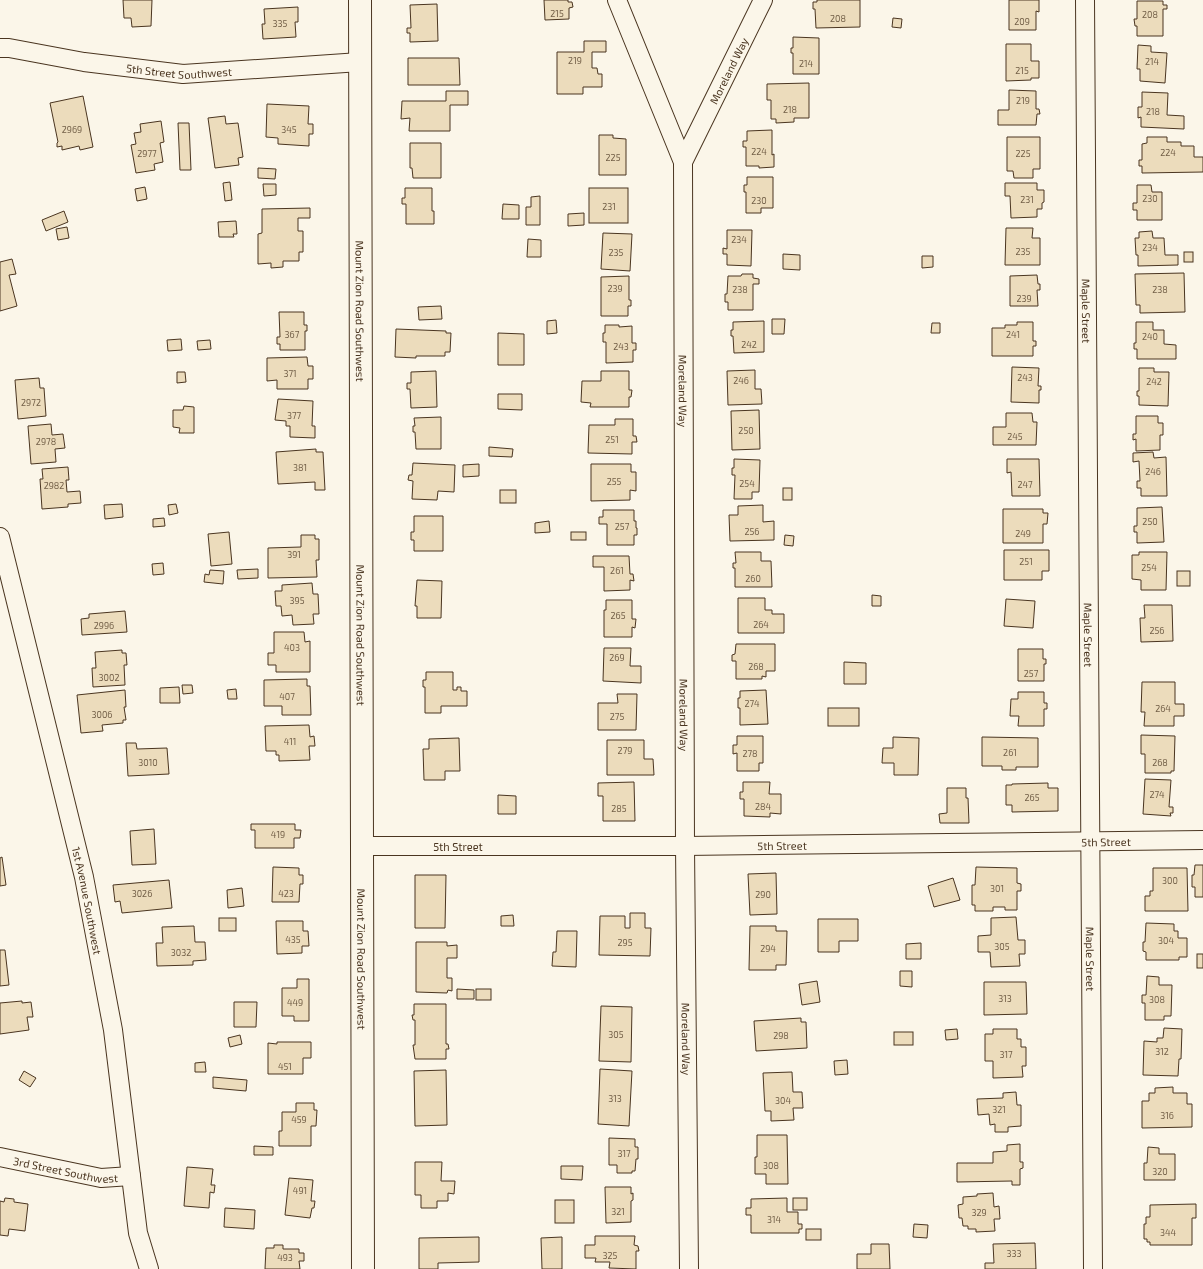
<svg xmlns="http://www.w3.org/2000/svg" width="1203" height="1269" viewBox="0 0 1203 1269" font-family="'Exo 2',sans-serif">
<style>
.building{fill:#ecdcbc;stroke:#4a3520}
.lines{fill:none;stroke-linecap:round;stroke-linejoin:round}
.street-casing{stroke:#4a3520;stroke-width:20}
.secondary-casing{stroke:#4a3520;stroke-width:24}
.street{stroke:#fbf6e9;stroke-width:18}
.secondary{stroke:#fbf6e9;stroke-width:22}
.labels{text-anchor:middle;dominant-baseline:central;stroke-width:3;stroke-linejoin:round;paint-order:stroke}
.number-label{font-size:9px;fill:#725f47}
.street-label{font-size:11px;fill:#4a3520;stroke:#fbf6e9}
</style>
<rect width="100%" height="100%" fill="#fbf6e9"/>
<g class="building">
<path d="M123 0H152L151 26 132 27 131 18H124Z"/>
<path d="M544 0H568V2H572L573 7 569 8V19L545 20Z"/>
<path d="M817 0H860V27L816 28 815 9H813V2H817Z"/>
<path d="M1009 0H1039V12L1036 11V30H1009Z"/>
<path d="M1137 1H1163V5H1167V9H1163V36H1137V26H1135L1134 19H1137Z"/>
<path d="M437 4 438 41 410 42V33H407V28H411L410 5Z"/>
<path d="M298 7V22H295L296 37 263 39 262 24H265L264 9Z"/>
<path d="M893 18 902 19 901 28 892 27Z"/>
<path d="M793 37 819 38V74H793V53H791V48H793Z"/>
<path d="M584 41H606V52H592V68H597L598 74H602V87H583V94H557V52H584Z"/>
<path d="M1006 44H1031V61H1039V78H1031V80L1006 81Z"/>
<path d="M1138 45 1151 46V52L1167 53 1165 83 1140 81V69H1137Z"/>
<path d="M408 58H459L460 85H408Z"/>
<path d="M809 83V118H794V122L776 123V119H771V100H767V84Z"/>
<path d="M1009 90 1036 91V109H1039L1040 114H1037L1036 125H998V110H1009Z"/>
<path d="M446 91H468V105H450V131H409L410 118 401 119 402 101H446Z"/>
<path d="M1142 92 1168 93 1167 115 1184 116V129L1141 127V117L1138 118V107H1142Z"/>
<path d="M83 96 93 147 80 150 79 146 62 150V146L57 147V143L58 142 50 103Z"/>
<path d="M267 104 309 106 308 124H313V134H309V146L278 144V138L266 137Z"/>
<path d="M225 116 226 124 238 123 243 157 238 158 239 165 215 168 208 118Z"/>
<path d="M161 121 164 142 160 143 163 162 154 164 155 170 136 173 131 145 136 144 134 133 141 132 140 124Z"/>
<path d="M178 123H189L191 170H180Z"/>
<path d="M772 130V155L774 154V167L759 168V166H746V147H743V141H747V131Z"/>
<path d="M599 135H613V138L626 139V175H599Z"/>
<path d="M1007 137H1040V169H1033V178H1014L1013 171H1007Z"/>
<path d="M1147 137H1167V142H1181V146H1194V157H1203V172L1142 173V166H1139V160H1142V144L1147 143Z"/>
<path d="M410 143H441V178H413L412 168H410Z"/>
<path d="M258 168 276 169 275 179 258 178Z"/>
<path d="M747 177H773V208H761V213H746V192H744V185H747Z"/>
<path d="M230 182 232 200 225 201 223 183Z"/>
<path d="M1005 183H1037V190H1044V202L1042 203V209H1037V217L1011 218 1010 196H1005Z"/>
<path d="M263 184H276V195L264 196Z"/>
<path d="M1137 185H1151L1152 192H1162V220H1137V210H1133V203H1137Z"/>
<path d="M145 187 147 199 137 201 135 189Z"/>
<path d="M405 188H432V211H434V224H406V204H402V198H405Z"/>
<rect x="589" y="188" width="39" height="35"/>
<path d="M540 196V225H526V207H531V197Z"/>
<path d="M503 204 519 205V219H502Z"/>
<path d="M310 208V218H298V231H303V252H299V261H283V267L271 268V263L258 264V234L262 233V209Z"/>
<path d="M64 211 68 222 46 231 42 220Z"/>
<path d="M584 213V225L568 226V214Z"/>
<path d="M236 221 237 234H233L234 237H219L218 222Z"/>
<path d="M67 227 69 238 58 240 56 229Z"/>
<path d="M1006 228H1033L1032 238H1040V265H1005Z"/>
<path d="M727 230H752L751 266 727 265V254H723V248L727 249Z"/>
<path d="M1152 231 1153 238H1164L1165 255H1178V265L1138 266V255H1136L1135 238H1139V232Z"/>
<path d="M603 233 632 234 630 271 601 269Z"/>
<path d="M528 239 541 240V257H527Z"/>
<rect x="1184" y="252" width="9" height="10"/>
<path d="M783 254 800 255V270L783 269Z"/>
<path d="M922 256H933V267L922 268Z"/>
<path d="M12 259 16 274 9 275 17 306 0 311V262Z"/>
<path d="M1184 273 1185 312 1140 313V305H1136L1135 274Z"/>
<path d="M742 274H753V278L759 279V284H753V310H728V302H725V294H727L728 276H741Z"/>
<path d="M1037 275 1038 284H1040V290H1037L1038 306H1010V276Z"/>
<path d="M629 276V300H631V306H628V316H601V277Z"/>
<path d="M441 306 442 319 419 320 418 307Z"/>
<path d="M279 312H304V325H307V331H305V350H280V344H277V337H280Z"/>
<path d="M772 319H785L784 334H772Z"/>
<path d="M556 320 557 333 547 334V321Z"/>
<path d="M764 321V352L734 353 733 336H731V330H733V322Z"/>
<path d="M1017 322H1033V341H1036V346H1033V356H992V328H1005V325H1017Z"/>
<path d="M1136 322H1153V330H1164V344L1176 345V359H1137V349H1134V343H1136Z"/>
<path d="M932 323H940V333H931Z"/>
<path d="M605 325H619V327L632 326V343H636V350H633V362L606 363V342H603V333H605Z"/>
<path d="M396 329 446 331V333H451L450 352H445V356H416V358L395 357Z"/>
<path d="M498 333 524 334V365H498Z"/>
<path d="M181 339 182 350 168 351 167 340Z"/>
<path d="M210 340 211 349 198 350 197 341Z"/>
<path d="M307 357 308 366H313V379H308V389H277V380L267 381V358Z"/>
<path d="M1012 367 1039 368 1038 386H1041V390H1039V403L1011 402Z"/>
<path d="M1139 368H1154V372H1169L1168 406 1139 405V396H1137V391H1139Z"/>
<path d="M755 370V389H761L762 404 728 405 727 371Z"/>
<path d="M436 371 437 407 411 408 410 389H407V383H411V372Z"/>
<path d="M601 371H629V390H632L631 397H629V407H590L591 403 581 402 582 381H601Z"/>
<path d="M177 372H185L186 382 177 383Z"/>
<path d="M39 378 40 388H44L46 416 18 419 15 380Z"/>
<path d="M498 394H522V410L498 409Z"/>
<path d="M278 399 313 401 312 426H315V438L290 437V426H286V421L275 420Z"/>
<path d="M184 406 194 407V433H179L180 428 173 427V410H183Z"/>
<path d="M759 410 760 449 732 450 731 411Z"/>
<path d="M1006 413H1032L1033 422H1037L1036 445H993V427H1006Z"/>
<path d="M1136 416H1158V423H1163V435H1160V450L1136 451V439L1133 440V434H1136Z"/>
<path d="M441 417V449H416L415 432H413V426H415L414 418Z"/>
<path d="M615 419H633V436H636L637 442H632V454L588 453 589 425H615Z"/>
<path d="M51 424 52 435 63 434 65 448 55 449 56 462 31 464 28 426Z"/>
<path d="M489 447 513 449 512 457 489 456Z"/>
<path d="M316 449V452H323L325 490H315V482L278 484 276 452Z"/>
<path d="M1153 452 1154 458 1166 457 1167 496H1141V488H1137V481H1140L1139 461 1133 462V453Z"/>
<path d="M734 459 760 460 759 492H752V499H734L735 475H732V468H734Z"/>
<path d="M1007 459H1039L1040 496H1012L1011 472 1007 473Z"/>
<path d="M413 463 455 465 454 492 438 491 437 500 412 499 413 481 408 480 409 475H412Z"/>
<path d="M479 464V476L463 477V465Z"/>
<path d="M591 464H631V472H636V491L630 490V500L591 501Z"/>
<path d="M68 467 69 480H66L67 492 80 491 81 503 68 504V507L42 509 40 479H43L42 469Z"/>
<rect x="783" y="488" width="9" height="12"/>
<rect x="500" y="490" width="16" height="13"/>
<path d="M122 504 123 517 105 519 104 505Z"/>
<path d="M176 504 178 513 169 515 168 505Z"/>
<path d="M763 505V522L774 521V540L730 541 729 515H738V506Z"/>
<path d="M1162 507 1164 542 1137 543V532H1134V526H1137V508Z"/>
<path d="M1003 509H1043V513H1048L1047 524H1043V543H1003Z"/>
<path d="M603 510H634V521H636V528H637V535H634V545H607V524H599V517H603Z"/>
<path d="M414 516H443V551H414V540H411V532H414Z"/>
<path d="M164 518 165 526 153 527V519Z"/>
<path d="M549 521 550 532 535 533V523Z"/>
<path d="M229 532 232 564 211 566 208 534Z"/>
<rect x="571" y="532" width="15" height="8"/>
<path d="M301 535H315V539H319V560H316L317 577 268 578V548L301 547Z"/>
<path d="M785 535 794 536 793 546 784 545Z"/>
<path d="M1004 550H1049V571H1042V580H1004Z"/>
<path d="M735 552H761V561H771L772 587H735V568H733V563H736Z"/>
<path d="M1139 552H1167L1166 590H1141V580L1132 579V555H1139Z"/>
<path d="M593 556H629L630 574H633L634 581 630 580V590L604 591V567H593Z"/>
<path d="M163 563 164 574 153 575 152 564Z"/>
<path d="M258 569V578L238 579 237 570Z"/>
<path d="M210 570 224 571 223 584 204 582 205 574 209 575Z"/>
<rect x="1177" y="571" width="13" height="15"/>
<path d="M417 580 442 581 441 618H417V606H415Z"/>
<path d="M312 583 313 594H318L319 614H313L314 624 293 625 292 615 282 616 281 606H276L275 591H282V585Z"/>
<path d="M872 595 881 596V606H872Z"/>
<path d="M738 598H765V610H772V614H784V633H738Z"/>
<path d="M1006 599 1035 601 1033 628 1004 626Z"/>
<path d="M606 600H632V619H636L635 628 632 627V637H604V610H606Z"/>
<path d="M1144 605H1172L1173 641 1141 642 1140 618H1145Z"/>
<path d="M125 611 127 632 82 635 81 619 89 618V614Z"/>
<path d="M274 632H304L305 642 310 641V672H276V665H268V653H274Z"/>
<path d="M736 644H775V671H766V677L762 676V679H736V661H732V655L735 654Z"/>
<path d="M604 648H631L630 666H641V683L603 681Z"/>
<path d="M1018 649H1043V659H1046V664H1044V681H1018Z"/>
<path d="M122 650V653H126L127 665H124L125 685 93 687 92 668H96L95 652Z"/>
<path d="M844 662 866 663V684H844Z"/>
<path d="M426 672H453V690H457V687H461V691H467V706H441V713H425V687H423V680H426Z"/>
<path d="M307 679V686H310L311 715H282V706H264V680Z"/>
<path d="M1142 682H1175V704H1184V716H1174V726H1144L1145 712H1141Z"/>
<path d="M182 685H192L193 693 183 694Z"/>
<path d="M179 687 180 703H160V688Z"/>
<path d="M236 689 237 699H228L227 690Z"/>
<path d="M125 690 126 707H124L126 720H123V723L102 725 103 731 81 733 77 695Z"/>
<path d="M766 690 768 724 740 725V708H738V698H740V691Z"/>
<path d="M1018 692H1044V703H1047V709H1044V726H1018L1019 716H1010L1011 699H1018Z"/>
<path d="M617 694H637L636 730H598V703H618Z"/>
<rect x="828" y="708" width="31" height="18"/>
<path d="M309 725 310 737 314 736 315 746H309L310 760 279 761V755H276V751H266L265 726Z"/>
<path d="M1141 735 1175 736 1174 771H1171V773H1145V754H1141Z"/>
<path d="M737 736H763V763H759V771H737V753L733 754V745H737Z"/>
<path d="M893 737 919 738 918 775H894V763H882L883 748H893Z"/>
<path d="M982 737 1038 738V767H1016V770H1002V766H982Z"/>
<path d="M459 738 460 771H445V780H424L423 749H429V739Z"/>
<path d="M607 740H644V759H653L654 775H607Z"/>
<path d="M126 743H136L137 749 167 748 169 774 128 776Z"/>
<path d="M1145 779 1171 780 1169 807H1173V813H1170L1171 816 1143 814Z"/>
<path d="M634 782 635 821H603V796H598V783Z"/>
<path d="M743 782H770L769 794H781V814L770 813V817L744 816V799H740V792H743Z"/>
<path d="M1048 783V788H1058V811L1012 812V805H1006V785H1012V784Z"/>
<path d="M947 788H966V798H968L969 823H940L939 814 947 813Z"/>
<path d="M498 795 516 796V814H498Z"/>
<path d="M251 824H295V830H301L300 838H294V848H255V830H251Z"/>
<path d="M154 829 156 864 132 865 130 831Z"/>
<path d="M2 857 6 885 0 886V858Z"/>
<path d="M1195 865H1203V897H1195V887H1192V875H1194Z"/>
<path d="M273 867 299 868V875H303V884H300L299 902H272Z"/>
<path d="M976 867 1017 868V883L1021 884V891H1017V910H1005V907H993V911H975V905H972V885H975Z"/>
<path d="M1153 868H1187L1188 911H1145V896H1150V891H1153Z"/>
<path d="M776 873 777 914 750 915 748 874Z"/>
<path d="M415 875H446L445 928H415Z"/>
<path d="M953 878 960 900 934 907 928 886Z"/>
<path d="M169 880 172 908 122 913 120 901 115 902 113 885Z"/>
<path d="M242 888 244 906 228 908 227 890Z"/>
<path d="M630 913H645V928H651L650 956 599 955 600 916H625V928H630Z"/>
<path d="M513 915 514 926H501V916Z"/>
<path d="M1016 917 1018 940H1025V954H1019L1020 966 991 967 990 952H978V936L991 935V918Z"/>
<rect x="219" y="918" width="17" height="13"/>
<path d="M818 919H858V941H839V952H818Z"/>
<path d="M276 921H303V931H308L309 946H302V953L277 954Z"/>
<path d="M1146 923 1174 924V931H1178V938H1187V957H1179V960H1146V952L1143 951V942H1145Z"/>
<path d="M194 926 195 942H205L206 960 193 961V965L157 966 156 943H163L162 927Z"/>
<path d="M750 926H776V931H787L786 965H776V970H749Z"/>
<path d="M557 931H577L576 967 552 966 553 952H556Z"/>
<path d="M416 942H447V946L457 945V958H447V978H452V991L448 990 447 993 416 992Z"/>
<path d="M921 943V959H906V944Z"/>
<path d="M0 950H5L9 985 0 986Z"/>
<rect x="1197" y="954" width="6" height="14"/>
<path d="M900 971H912V987L900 986Z"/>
<path d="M1147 976 1159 977V985H1172L1171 1016H1164V1020H1145V1003H1142V995H1146Z"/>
<path d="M297 979H309V1021H294V1016H282V988H297Z"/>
<path d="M817 981 820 1002 802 1005 799 984Z"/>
<path d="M984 982H1026L1027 1014 984 1015Z"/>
<path d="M457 989 474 990V999H457Z"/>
<rect x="476" y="989" width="15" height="11"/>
<path d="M22 1001V1003L31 1002 33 1017H27L29 1030 0 1034V1003Z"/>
<path d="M234 1002H257L256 1027H234Z"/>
<path d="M414 1004H446V1044H448L449 1049H446V1059H415L413 1045H415V1020H413L412 1015H414Z"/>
<path d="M601 1006 632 1007 631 1062 599 1061Z"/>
<path d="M801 1018V1022H806L807 1048 756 1051 754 1021Z"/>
<path d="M1164 1028 1182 1029 1181 1059H1179L1178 1076 1143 1075 1144 1041 1157 1042V1038H1163Z"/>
<path d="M957 1029 958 1039 946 1040 945 1030Z"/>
<path d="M993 1029H1017V1039H1021V1047H1026V1066H1022L1023 1077 993 1078V1061H985V1034H993Z"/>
<rect x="894" y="1032" width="19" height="13"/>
<path d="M240 1035 242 1044 230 1047 228 1038Z"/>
<path d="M277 1042H311V1058H303V1074H268V1043L277 1044Z"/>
<path d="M847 1060 848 1074 835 1075 834 1061Z"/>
<path d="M205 1062 206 1072H195V1063Z"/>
<path d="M600 1069 632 1071 629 1126 598 1124Z"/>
<path d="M446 1070 447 1125 415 1126 414 1071Z"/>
<path d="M24 1071 36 1078 30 1087 19 1080Z"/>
<path d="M792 1072 793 1092H802L803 1108H793L794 1120 771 1121V1111H765L763 1073Z"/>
<path d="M213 1077 247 1080 246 1091 213 1088Z"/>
<path d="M1173 1087V1093H1187V1104H1192V1127L1142 1128V1101H1149V1093H1155V1088Z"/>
<path d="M1016 1092 1017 1105H1021V1126L1008 1127V1132H995V1124L990 1125 989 1114 978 1115 977 1099 1003 1098V1093Z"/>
<path d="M296 1103H314V1110H317L316 1126H311V1146H279V1131H282V1112H296Z"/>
<path d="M757 1135H787L788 1184H766V1174H755V1157H757Z"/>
<path d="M609 1138 635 1139V1147H638V1159H636L635 1171H632V1173H617V1165H609Z"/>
<path d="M1020 1144V1162H1023V1168L1020 1169V1185H1012V1181L957 1182V1163H993V1152L1007 1151V1145Z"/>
<path d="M254 1146 273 1147V1155H254Z"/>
<path d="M1148 1147 1159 1148V1154H1175V1180H1144V1163H1147Z"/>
<path d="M415 1162H442L441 1181H455L454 1194 448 1193V1201H437V1208H421V1195H415Z"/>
<path d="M561 1166H583L582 1180 561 1179Z"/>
<path d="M187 1167 213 1169 211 1185H215L214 1193 210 1192 209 1208 184 1206Z"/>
<path d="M289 1178 313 1180 311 1201H315L314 1208H312L310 1218 285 1215Z"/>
<path d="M605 1187H631V1194L633 1193V1200L631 1201V1222L606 1223Z"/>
<path d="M993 1193 994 1207 999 1206 1000 1219H994L995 1231 976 1232V1229H968V1226H963L962 1218H959L958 1205 963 1204V1197L977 1196V1194Z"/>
<path d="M5 1198 14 1199V1202L28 1204 25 1231 9 1229 8 1236 0 1235V1201L4 1202Z"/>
<path d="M787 1198V1212H798V1224H802V1229H799V1233H751V1215H746V1208H751V1199Z"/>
<rect x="793" y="1198" width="14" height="12"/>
<rect x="555" y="1200" width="19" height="23"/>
<path d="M1196 1204V1218H1192V1245H1150V1242H1147V1239H1144V1224H1146V1217H1150V1205Z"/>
<path d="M225 1208 255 1210 254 1229 224 1227Z"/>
<path d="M914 1224 928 1225 927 1238 913 1237Z"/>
<rect x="806" y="1229" width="15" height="11"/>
<path d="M595 1236H635L634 1245 638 1246 639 1251H636V1269L609 1268 610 1262H595L596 1258H585V1245H595Z"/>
<path d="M479 1237V1262L438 1263V1269H419V1238Z"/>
<path d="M562 1237V1269H542L541 1238Z"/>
<path d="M1035 1243 1036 1269H985V1263H994L993 1244Z"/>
<path d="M871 1244H889L890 1269H857V1254H871Z"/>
<path d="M274 1245H283V1249H299V1253H304V1261H299L300 1269H265L266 1248H274Z"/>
</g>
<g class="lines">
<g class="street-casing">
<g id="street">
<path id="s1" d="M617 0 683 162 685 846 689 1269"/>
<path id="s2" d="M1085 0 1093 1269"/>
<path id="s3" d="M0 48H9L84 62 183 74 360 62"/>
<path id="s4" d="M683 162 763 0"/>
<path id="s5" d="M0 537 84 877 113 1030 138 1233 149 1269"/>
<path id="s6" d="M362 846H685L1203 840"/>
<path id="s7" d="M0 1157 101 1178 131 1176"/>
</g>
</g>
<g class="secondary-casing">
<g id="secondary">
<path id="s8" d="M360 0 363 1269"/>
</g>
</g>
<use href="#street" class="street"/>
<use href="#secondary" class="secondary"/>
</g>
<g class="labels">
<g class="number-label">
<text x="557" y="13">215</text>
<text x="1150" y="14">208</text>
<text x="838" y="18">208</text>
<text x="1022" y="21">209</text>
<text x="280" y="23">335</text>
<text x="575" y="60">219</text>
<text x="1152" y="61">214</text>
<text x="806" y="63">214</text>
<text x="1022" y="70">215</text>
<text x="1023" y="100">219</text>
<text x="790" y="109">218</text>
<text x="1153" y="111">218</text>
<text x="72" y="129">2969</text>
<text x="289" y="129">345</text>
<text x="759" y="151">224</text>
<text x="1168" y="152">224</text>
<text x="147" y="153">2977</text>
<text x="1023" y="153">225</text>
<text x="613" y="157">225</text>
<text x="1150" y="198">230</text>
<text x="1027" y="199">231</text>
<text x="759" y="200">230</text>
<text x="609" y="206">231</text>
<text x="739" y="239">234</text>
<text x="1150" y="247">234</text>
<text x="1023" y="251">235</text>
<text x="616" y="252">235</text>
<text x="615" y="288">239</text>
<text x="740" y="289">238</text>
<text x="1160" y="289">238</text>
<text x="1024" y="298">239</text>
<text x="292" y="334">367</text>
<text x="1013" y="334">241</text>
<text x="1150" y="336">240</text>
<text x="749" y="344">242</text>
<text x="621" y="346">243</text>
<text x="290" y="373">371</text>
<text x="1025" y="377">243</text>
<text x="741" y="380">246</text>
<text x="1154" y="381">242</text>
<text x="31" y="402">2972</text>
<text x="294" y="415">377</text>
<text x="746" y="430">250</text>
<text x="1015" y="436">245</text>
<text x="612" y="439">251</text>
<text x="46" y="441">2978</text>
<text x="300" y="467">381</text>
<text x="1153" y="471">246</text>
<text x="614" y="481">255</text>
<text x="747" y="483">254</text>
<text x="1025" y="484">247</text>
<text x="54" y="485">2982</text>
<text x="1150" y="521">250</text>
<text x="622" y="526">257</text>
<text x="752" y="531">256</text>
<text x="1023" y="533">249</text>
<text x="294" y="554">391</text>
<text x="1026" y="561">251</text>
<text x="1149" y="567">254</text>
<text x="617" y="570">261</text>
<text x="753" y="578">260</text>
<text x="297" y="600">395</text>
<text x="618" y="615">265</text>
<text x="761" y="624">264</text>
<text x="104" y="625">2996</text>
<text x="1157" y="630">256</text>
<text x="292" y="647">403</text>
<text x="617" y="657">269</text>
<text x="756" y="666">268</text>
<text x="1031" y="673">257</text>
<text x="109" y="677">3002</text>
<text x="287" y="696">407</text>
<text x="752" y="703">274</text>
<text x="1163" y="708">264</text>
<text x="102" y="714">3006</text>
<text x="617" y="716">275</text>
<text x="290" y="741">411</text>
<text x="625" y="750">279</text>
<text x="1010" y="752">261</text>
<text x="750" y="753">278</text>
<text x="148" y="762">3010</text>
<text x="1160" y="762">268</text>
<text x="1157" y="794">274</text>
<text x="1032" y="797">265</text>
<text x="763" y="806">284</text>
<text x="619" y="808">285</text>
<text x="278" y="834">419</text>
<text x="1170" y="880">300</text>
<text x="997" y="888">301</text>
<text x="142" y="893">3026</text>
<text x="286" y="893">423</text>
<text x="763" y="894">290</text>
<text x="293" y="939">435</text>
<text x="1166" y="940">304</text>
<text x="625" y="942">295</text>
<text x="1002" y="946">305</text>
<text x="768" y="948">294</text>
<text x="181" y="952">3032</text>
<text x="1005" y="998">313</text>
<text x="1157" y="999">308</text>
<text x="295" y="1002">449</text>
<text x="616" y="1034">305</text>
<text x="781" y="1035">298</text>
<text x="1162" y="1051">312</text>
<text x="1006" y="1054">317</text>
<text x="285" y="1066">451</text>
<text x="615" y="1098">313</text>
<text x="783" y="1100">304</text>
<text x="999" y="1109">321</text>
<text x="1167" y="1115">316</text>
<text x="299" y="1119">459</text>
<text x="624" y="1153">317</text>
<text x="771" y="1165">308</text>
<text x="1160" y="1171">320</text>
<text x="300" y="1190">491</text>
<text x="618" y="1211">321</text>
<text x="979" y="1212">329</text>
<text x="774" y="1219">314</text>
<text x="1168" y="1232">344</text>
<text x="1014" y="1253">333</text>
<text x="610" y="1255">325</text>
<text x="285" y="1257">493</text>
</g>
<g class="street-label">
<text stroke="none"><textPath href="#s3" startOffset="181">5th Street Southwest</textPath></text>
<text stroke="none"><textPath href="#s4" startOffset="102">Moreland Way</textPath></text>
<text stroke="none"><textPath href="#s8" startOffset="311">Mount Zion Road Southwest</textPath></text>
<text stroke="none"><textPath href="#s2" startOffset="311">Maple Street</textPath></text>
<text stroke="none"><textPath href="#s1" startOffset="404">Moreland Way</textPath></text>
<text stroke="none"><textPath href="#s8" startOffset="635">Mount Zion Road Southwest</textPath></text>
<text stroke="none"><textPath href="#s2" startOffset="635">Maple Street</textPath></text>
<text stroke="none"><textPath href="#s1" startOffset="728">Moreland Way</textPath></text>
<text stroke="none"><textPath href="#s6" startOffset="744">5th Street</textPath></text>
<text stroke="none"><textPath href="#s6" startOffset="420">5th Street</textPath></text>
<text stroke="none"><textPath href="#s6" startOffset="96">5th Street</textPath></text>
<text stroke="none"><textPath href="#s5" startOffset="374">1st Avenue Southwest</textPath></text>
<text stroke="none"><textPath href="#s8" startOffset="959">Mount Zion Road Southwest</textPath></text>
<text stroke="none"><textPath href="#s2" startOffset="959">Maple Street</textPath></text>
<text stroke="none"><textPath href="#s1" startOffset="1052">Moreland Way</textPath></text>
<text stroke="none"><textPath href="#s7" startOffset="67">3rd Street Southwest</textPath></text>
</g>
</g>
</svg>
